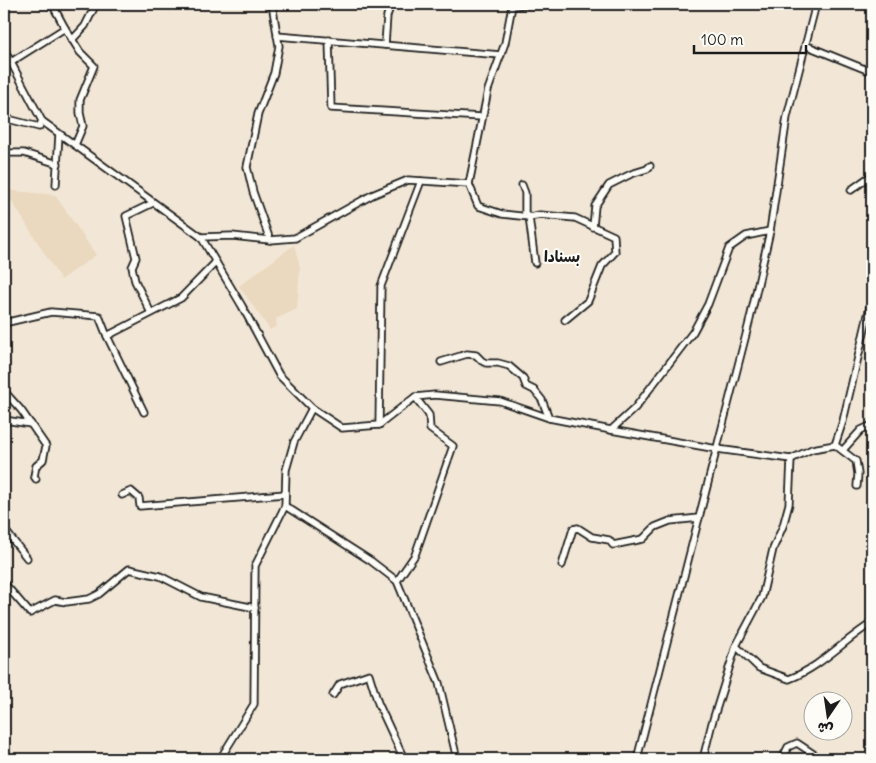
<svg xmlns="http://www.w3.org/2000/svg" width="876" height="763" viewBox="0 0 876 763" font-family="Delius,'Playpen Sans Arabic',sans-serif">
<style>
.built{fill:#ead8bf}
.lines{fill:none;stroke-linecap:round;stroke-linejoin:round}
.street-casing{stroke:#1c1c1c;stroke-width:9}
.street{stroke:#fdfcf7;stroke-width:5.5}
.labels{text-anchor:middle;dominant-baseline:central;stroke-width:4;stroke-linejoin:round;paint-order:stroke}
.quarter-label{font-size:15px;font-weight:bold;fill:#1c1c1c;stroke:#fdfcf7}
</style>
<rect width="100%" height="100%" fill="#f2e7d6"/>
<filter id="ink" filterUnits="userSpaceOnUse"><feTurbulence type="fractalNoise" baseFrequency=".02" numOctaves="2"/><feDisplacementMap in="SourceGraphic" scale="10" xChannelSelector="R" yChannelSelector="G"/><feConvolveMatrix kernelMatrix="1 2 1 2 8 2 1 2 1" color-interpolation-filters="sRGB"/></filter>
<g filter="url(#ink)">
<g class="built">
<path d="M5 190 55 195 96 255 61 280Z"/>
<path d="M294 245 300 268 297 309 276 319 277 326 270 330 239 286Z"/>
</g>
<g class="lines">
<g class="street-casing">
<g id="street">
<path d="M123 4H124"/>
<path d="M532 4 512 6 505 43 488 90 469 184 478 206 502 214 529 217 535 263"/>
<path d="M65 28 80 52 94 66 80 100V113L83 126 75 145"/>
<path d="M277 36 501 55"/>
<path d="M72 40 85 26 96 4"/>
<path d="M329 40 331 108 482 117"/>
<path d="M385 45 387 16 391 4"/>
<path d="M805 45 872 72"/>
<path d="M4 49 42 121 201 237 242 306 279 375 312 408 342 428 379 425 415 397 429 415 430 429 453 446 415 555 397 581"/>
<path d="M11 62 65 28 52 4"/>
<path d="M4 118 39 127 42 121"/>
<path d="M4 153H24L58 164"/>
<path d="M56 185 59 134"/>
<path d="M522 185 525 193V213L529 217 540 215 575 218 614 236 615 252 602 266 588 301 565 320"/>
<path d="M851 190 872 175"/>
<path d="M593 227 595 206 609 185 631 174 647 169 650 166"/>
<path d="M201 237 232 236 270 240 295 238 372 195 408 180 469 184"/>
<path d="M270 240 253 192 247 167 258 114 274 73 279 46 272 4"/>
<path d="M151 313 135 281 132 267 136 258 126 216 153 203"/>
<path d="M4 323 51 312 99 316 107 336"/>
<path d="M441 362 467 354 476 355 482 361 486 363H498L509 366 523 378 526 386 534 390 542 400 549 418"/>
<path d="M4 391 21 410 46 446 43 460 36 466 34 476 36 479"/>
<path d="M415 397 435 395 500 401 549 418 611 430 635 408 693 332 708 304 729 248 746 236 770 231"/>
<path d="M144 412 107 336 181 298 216 262"/>
<path d="M4 420 31 424"/>
<path d="M379 425 381 286 421 181"/>
<path d="M611 430 717 449 791 459 812 449 835 445 843 421 872 298"/>
<path d="M835 445 856 461 858 474 857 486"/>
<path d="M843 450 861 430 872 425"/>
<path d="M122 495 131 491 139 498 140 506 285 494"/>
<path d="M285 506 371 561 397 581 439 683 457 759"/>
<path d="M4 529 27 558"/>
<path d="M562 565 573 529 578 528 592 537 609 540 613 545 643 539 655 527 670 521 699 518"/>
<path d="M4 583 30 613 55 600 66 602 89 599 99 594 129 569 160 576 201 597 255 608"/>
<path d="M736 646 759 668 789 679C821 667 844 640 872 623"/>
<path d="M333 695 340 684 369 674 378 703 404 759"/>
<path d="M220 759 254 704 255 566 285 506 286 470 294 442 312 408"/>
<path d="M637 759 750 319 770 231 787 117 816 4"/>
<path d="M703 759 712 723 736 646 762 597 773 549 783 526 789 504 791 459"/>
<path d="M782 759 788 747 797 743 821 759"/>
</g>
</g>
<use href="#street" class="street"/>
</g>
</g>
<g class="labels">
<g class="quarter-label">
<text x="562" y="256">بسنادا</text>
</g>
</g>
<rect width="876" height="763" fill="none" stroke="#fdfcf7" stroke-width="20"/>
<rect x="10" y="10" width="856" height="743" fill="none" stroke="#1c1c1c" stroke-width="2" filter="url(#ink)"/>
<g transform="translate(828 716) rotate(193)"><circle r="24" fill="#fdfcf7" stroke="#a3a29f"/>
<path d="M0-4L9 19L0 12L-9 19Z" fill="#1c1c1c"/>
<text y="-8" font-size="14" font-weight="bold" text-anchor="middle" fill="#1c1c1c">ش</text>
</g>
<path d="M694 45v8h112v-8" fill="none" stroke="#1c1c1c" stroke-width="2.5"/>
<text x="701" y="45" font-size="15" fill="#1c1c1c" stroke="#fdfcf7" stroke-width="4" paint-order="stroke">100 m</text>
</svg>
